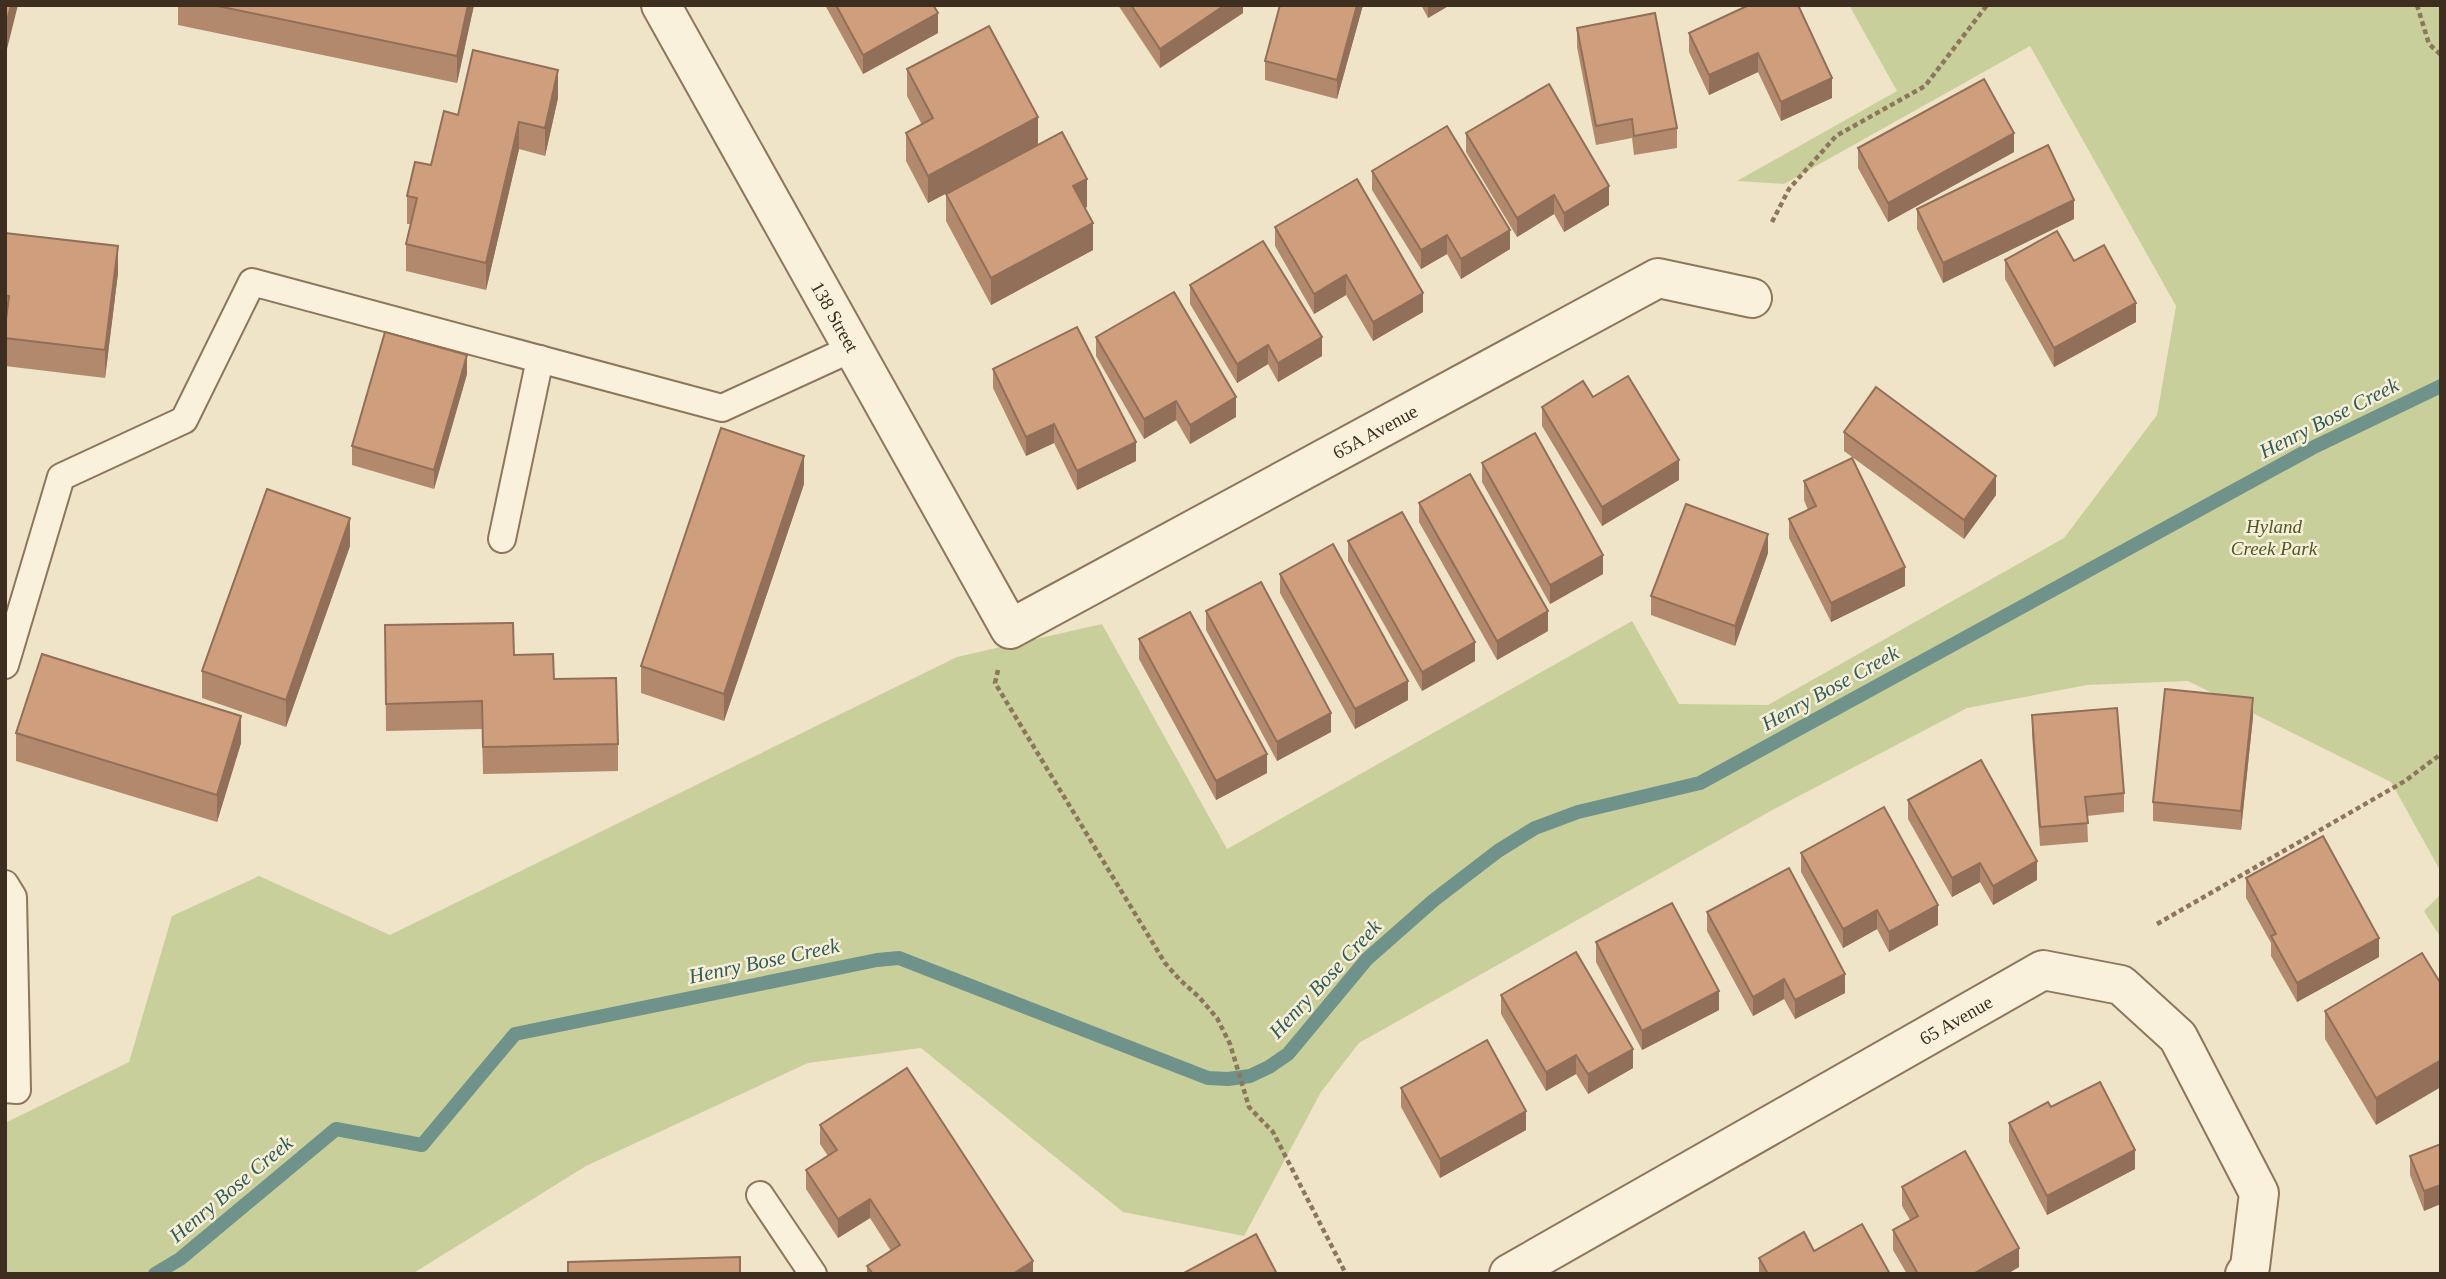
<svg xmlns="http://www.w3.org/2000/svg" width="2446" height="1279" viewBox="0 0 2446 1279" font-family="Georgia,serif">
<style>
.green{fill:#c9cf9b}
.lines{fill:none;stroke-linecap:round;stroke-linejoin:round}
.stream{stroke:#6f938a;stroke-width:14}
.lane-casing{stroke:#8d765c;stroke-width:30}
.street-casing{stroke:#8d765c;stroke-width:42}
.path{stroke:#8d765c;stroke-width:4.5;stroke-dasharray:5 3.5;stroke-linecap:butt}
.lane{stroke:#faf1dc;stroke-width:26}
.street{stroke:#faf1dc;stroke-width:38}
.wall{fill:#b2896c}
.shaded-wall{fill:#916f58}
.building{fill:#cf9f7d;stroke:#916f58;stroke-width:2}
.labels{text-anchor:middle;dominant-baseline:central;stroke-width:5;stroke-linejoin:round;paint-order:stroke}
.street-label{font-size:19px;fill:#3d2e20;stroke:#f7eed8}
.park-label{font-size:19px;font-style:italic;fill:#4d5a26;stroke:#f7eed8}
.water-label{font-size:21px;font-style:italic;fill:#2f5d5a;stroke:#f7eed8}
</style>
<rect width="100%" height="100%" fill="#f0e4c8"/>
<g class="green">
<path d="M1849 5H2441V872L2391 782 2188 681 2087 685 1967 708 1776 808 1359 1043 1321 1092 1244 1236 1123 1212 921 1048 808 1063 586 1166 412 1274H5V1123L129 1062 172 916 259 876 390 935 957 657 1102 624 1227 849 1632 621 1679 704 1768 705 2064 538 2157 415 2176 306 2030 46 1784 184 1737 181 1897 91Z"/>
<path d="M2441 894V938L2424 911Z"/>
</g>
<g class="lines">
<path class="stream" d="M155 1274 180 1259 336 1129 422 1145 515 1034 877 960 899 958 1208 1078 1228 1079 1250 1076 1269 1067 1288 1054 1367 959 1434 900 1498 851 1535 828 1578 812 1700 783 2312 448 2441 386"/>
<g class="lane-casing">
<g id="lane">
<path d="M502 539 540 359"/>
<path d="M5 665 61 477 184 420 252 282 722 408 853 348"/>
<path d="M5 884 13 897 17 1090 5 1089"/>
<path d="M760 1195 813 1274"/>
</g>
</g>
<g class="street-casing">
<g id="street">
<path id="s1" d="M661 5 1010 629 1658 278 1752 298"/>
<path id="s2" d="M1509 1274 2043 970 2121 985 2178 1037 2259 1193 2250 1267 2245 1274"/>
</g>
</g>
<g class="path">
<path d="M2417 5 2429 44 2441 55"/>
<path d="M1772 222 1789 189 1836 136 1925 86 1987 5"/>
<path d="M998 670 995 683 1165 963 1180 980 1199 997 1217 1018 1230 1044 1249 1107 1273 1132 1346 1274"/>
<path d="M2157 924 2405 781 2441 754"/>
</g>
<use href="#lane" class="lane"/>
<use href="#street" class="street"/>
</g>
<g class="wall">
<path d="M178 5H474L457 83 178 25Z"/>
<path d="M825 5H933L938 33 863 74Z"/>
<path d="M1118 5H1243V13L1160 68Z"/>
<path d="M1280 5H1363L1337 99 1265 80V61Z"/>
<path d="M1421 5H1450L1428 18Z"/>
<path d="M1749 5 1832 98 1781 121 1758 72 1709 95 1689 52V33Z"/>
<path d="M1577 28 1677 128V148L1634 155 1632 138 1596 145 1577 47Z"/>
<path d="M907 69 1038 145 928 203 906 161V133L922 125 907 96Z"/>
<path d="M558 98 545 156 519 149 486 290 406 271V244L411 224H407V196L431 165 458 115Z"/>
<path d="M1466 133 1609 205 1564 232 1554 214 1517 237 1466 152Z"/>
<path d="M1858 148 2014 152 1888 222 1858 168Z"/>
<path d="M1372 171 1510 249 1461 279 1447 254 1421 269 1372 190Z"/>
<path d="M946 194 1087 207 1085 208 1093 250 991 305 946 221Z"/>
<path d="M1917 209 2074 219 1943 283 1917 229Z"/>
<path d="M1275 227 1423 312 1373 341 1346 295 1314 314 1275 246Z"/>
<path d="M5 233 118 273 105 378 5 366Z"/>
<path d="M2005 260 2074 261 2136 322 2054 367 2005 279Z"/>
<path d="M1190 285 1322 356 1278 382 1268 364 1237 383 1190 304Z"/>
<path d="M1096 337 1236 417 1190 444 1176 420 1144 439 1096 356Z"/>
<path d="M993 369 1136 461 1077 490 1054 443 1026 456 993 388Z"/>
<path d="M467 374 434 489 352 465V446Z"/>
<path d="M1593 397 1679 480 1602 526 1542 426V407Z"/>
<path d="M1844 432 1996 495 1964 539 1844 451Z"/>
<path d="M1482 463 1603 574 1550 604 1482 482Z"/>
<path d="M1804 481 1905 586 1831 622 1789 538V519L1808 510 1804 500Z"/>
<path d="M804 484 724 721 641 693V666Z"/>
<path d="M1419 503 1548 631 1497 660 1419 522Z"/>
<path d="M1348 541 1475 661 1422 691 1348 561Z"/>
<path d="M350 546 286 727 202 698V671Z"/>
<path d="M1768 553 1735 646 1651 615V596Z"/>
<path d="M1280 574 1408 700 1355 729 1280 593Z"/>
<path d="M1206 611 1331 732 1277 761 1206 630Z"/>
<path d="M385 625 514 655 554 679 618 744V771L483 774 482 729 386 731Z"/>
<path d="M1139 639 1267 773 1216 800 1139 659Z"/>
<path d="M2032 715 2124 793V812L2087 816 2088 842 2040 846 2032 734Z"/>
<path d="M2253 717 2241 830 2153 821V802Z"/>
<path d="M16 733 241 743 217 822 16 761Z"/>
<path d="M1908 800 2037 880 1993 905 1980 882 1952 897 1908 819Z"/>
<path d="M1801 853 1938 925 1889 952 1877 929 1843 948 1801 872Z"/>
<path d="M2246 878 2379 957 2297 1002 2271 956V943L2246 898Z"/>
<path d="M1707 912 1845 993 1795 1019 1784 999 1753 1016 1707 931Z"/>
<path d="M1596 942 1719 1010 1642 1050 1596 962Z"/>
<path d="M2422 953 2376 1125 2325 1039V1011Z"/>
<path d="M1501 995 1633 1068 1588 1094 1576 1074 1546 1091 1501 1014Z"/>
<path d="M1401 1088 1526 1130 1440 1178 1401 1107Z"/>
<path d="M2051 1107 2135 1169 2047 1215 2009 1142V1123Z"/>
<path d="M820 1125 1033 1274H867V1266L891 1251 870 1218 838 1238 806 1189V1170L828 1156 820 1144Z"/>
<path d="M2441 1144 2424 1211 2410 1175V1156Z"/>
<path d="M1902 1187 2019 1267 2007 1274H1907L1893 1250V1230L1910 1220 1902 1206Z"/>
<path d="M1814 1251 1890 1274H1759V1258Z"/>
</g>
<g class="shaded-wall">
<path d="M11 5H18L5 57V29Z"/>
<path d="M468 5H474L457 83V56Z"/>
<path d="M1225 5H1243V13L1160 68V49Z"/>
<path d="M1357 5H1363L1337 99V80Z"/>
<path d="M1428 5H1450L1428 18Z"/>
<path d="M938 13V33L863 74V55Z"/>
<path d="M1758 53V72L1709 95V75Z"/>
<path d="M558 70V98L545 156V128Z"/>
<path d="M1832 78V98L1781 121V102Z"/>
<path d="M1038 117V145L928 203V176Z"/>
<path d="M519 122V149L486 290V263Z"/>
<path d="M2014 133V152L1888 222V203Z"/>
<path d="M1087 179V207L1073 214V186Z"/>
<path d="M1609 186V205L1564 232V213Z"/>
<path d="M1554 195V214L1517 237V218Z"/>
<path d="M2074 200V219L1943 283V263Z"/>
<path d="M1093 223V250L991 305V278Z"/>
<path d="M1510 230V249L1461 279V259Z"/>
<path d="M1447 235V254L1421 269V250Z"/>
<path d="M118 246V273L105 378V350Z"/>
<path d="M1346 275V295L1314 314V294Z"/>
<path d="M1423 293V312L1373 341V322Z"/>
<path d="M2136 303V322L2054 367V348Z"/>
<path d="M1322 337V356L1278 382V363Z"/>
<path d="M1268 345V364L1237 383V364Z"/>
<path d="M467 355V374L434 489V470Z"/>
<path d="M1236 397V417L1190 444V425Z"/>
<path d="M1176 401V420L1144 439V419Z"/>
<path d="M1054 424V443L1026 456V437Z"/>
<path d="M1136 442V461L1077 490V471Z"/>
<path d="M804 456V484L724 721V694Z"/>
<path d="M1679 460V480L1602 526V507Z"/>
<path d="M1996 476V495L1964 539V520Z"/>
<path d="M350 518V546L286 727V700Z"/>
<path d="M1768 534V553L1735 646V626Z"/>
<path d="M1603 555V574L1550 604V585Z"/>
<path d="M1905 567V586L1831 622V603Z"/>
<path d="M1548 611V631L1497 660V641Z"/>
<path d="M1475 642V661L1422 691V672Z"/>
<path d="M1408 681V700L1355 729V709Z"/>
<path d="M2253 698V717L2241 830V811Z"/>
<path d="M1331 713V732L1277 761V742Z"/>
<path d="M241 716V743L217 822V795Z"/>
<path d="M1267 754V773L1216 800V781Z"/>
<path d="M2037 861V880L1993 905V886Z"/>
<path d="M1980 863V882L1952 897V878Z"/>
<path d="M1938 905V925L1889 952V932Z"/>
<path d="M1877 910V929L1843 948V929Z"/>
<path d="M2379 938V957L2297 1002V983Z"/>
<path d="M1845 974V993L1795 1019V1000Z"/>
<path d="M1784 979V999L1753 1016V997Z"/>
<path d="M1719 991V1010L1642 1050V1031Z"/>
<path d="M1633 1049V1068L1588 1094V1074Z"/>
<path d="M1576 1055V1074L1546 1091V1072Z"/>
<path d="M2441 1060V1087L2376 1125V1098Z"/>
<path d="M1526 1111V1130L1440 1178V1159Z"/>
<path d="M2135 1150V1169L2047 1215V1196Z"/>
<path d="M2441 1185V1204L2424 1211V1191Z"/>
<path d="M870 1199V1218L838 1238V1219Z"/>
<path d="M2019 1248V1267L2007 1274H1973Z"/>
<path d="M1033 1261V1274H1013Z"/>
</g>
<g class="building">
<path d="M5 5H11L5 29Z"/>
<path d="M213 5H468L457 56Z"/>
<path d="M836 5H933L938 13 863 55Z"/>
<path d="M1131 5H1225L1160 49Z"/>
<path d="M1280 5H1357L1337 80 1265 61Z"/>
<path d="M1749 5H1798L1832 78 1781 102 1758 53 1709 75 1689 33Z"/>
<path d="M1655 13 1677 128 1634 136 1632 119 1596 126 1577 28Z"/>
<path d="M989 26 1038 117 928 176 906 133 933 118 907 69Z"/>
<path d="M473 50 558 70 545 128 519 122 486 263 406 244 417 198 407 196 415 162 431 165 444 111 458 115Z"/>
<path d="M1984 79 2014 133 1888 203 1858 148Z"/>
<path d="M1549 84 1609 186 1564 213 1554 195 1517 218 1466 133Z"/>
<path d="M1447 126 1510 230 1461 259 1447 235 1421 250 1372 171Z"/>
<path d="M1062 132 1087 179 1073 186 1093 223 991 278 946 194Z"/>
<path d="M2048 145 2074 200 1943 263 1917 209Z"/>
<path d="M1357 179 1423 293 1373 322 1346 275 1314 294 1275 227Z"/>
<path d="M2057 231 2074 261 2104 245 2136 303 2054 348 2005 260Z"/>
<path d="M5 233 118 246 105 350 5 338V327L9 296H5Z"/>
<path d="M1263 241 1322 337 1278 363 1268 345 1237 364 1190 285Z"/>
<path d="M1174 292 1236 397 1190 425 1176 401 1144 419 1096 337Z"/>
<path d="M1077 327 1136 442 1077 471 1054 424 1026 437 993 369Z"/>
<path d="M385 332 467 355 434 470 352 446Z"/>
<path d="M1628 376 1679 460 1602 507 1542 407 1583 381 1593 397Z"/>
<path d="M1876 387 1996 476 1964 520 1844 432Z"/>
<path d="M721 428 804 456 724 694 641 666Z"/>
<path d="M1535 433 1603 555 1550 585 1482 463Z"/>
<path d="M1852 458 1905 567 1831 603 1789 519 1816 506 1804 481Z"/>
<path d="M1470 474 1548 611 1497 641 1419 503Z"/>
<path d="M267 489 350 518 286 700 202 671Z"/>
<path d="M1686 504 1768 534 1735 626 1651 596Z"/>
<path d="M1402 512 1475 642 1422 672 1348 541Z"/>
<path d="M1333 544 1408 681 1355 709 1280 574Z"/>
<path d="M1261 582 1331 713 1277 742 1206 611Z"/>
<path d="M1190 612 1267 754 1216 781 1139 639Z"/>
<path d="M513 623 514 655 553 654 554 679 616 678 618 744 483 747 482 701 386 704 385 625Z"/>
<path d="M42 654 241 716 217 795 16 733Z"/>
<path d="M2165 689 2253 698 2241 811 2153 802Z"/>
<path d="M2117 708 2124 793 2085 797 2088 823 2040 827 2032 715Z"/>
<path d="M1981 760 2037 861 1993 886 1980 863 1952 878 1908 800Z"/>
<path d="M1884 807 1938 905 1889 932 1877 910 1843 929 1801 853Z"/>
<path d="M2323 836 2379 938 2297 983 2271 936 2276 934 2246 878Z"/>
<path d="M1789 868 1845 974 1795 1000 1784 979 1753 997 1707 912Z"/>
<path d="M1672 903 1719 991 1642 1031 1596 942Z"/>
<path d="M1576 952 1633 1049 1588 1074 1576 1055 1546 1072 1501 995Z"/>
<path d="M2422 953 2441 984V1060L2376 1098 2325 1011Z"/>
<path d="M1487 1040 1526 1111 1440 1159 1401 1088Z"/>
<path d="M907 1068 1033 1261 1013 1274H873L867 1266 900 1245 870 1199 838 1219 806 1170 837 1150 820 1125Z"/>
<path d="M2100 1082 2135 1150 2047 1196 2009 1123 2048 1102 2051 1107Z"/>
<path d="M2441 1144V1185L2424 1191 2410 1156Z"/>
<path d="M1965 1151 2019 1248 1973 1274H1918L1893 1230 1918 1216 1902 1187Z"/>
<path d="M1862 1224 1890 1274H1768L1759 1258 1804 1232 1814 1251Z"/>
<path d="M1256 1234 1277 1274H1182Z"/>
<path d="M740 1257V1274H568V1262Z"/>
</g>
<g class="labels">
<g class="street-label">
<text stroke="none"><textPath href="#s1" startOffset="357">138 Street</textPath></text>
<text stroke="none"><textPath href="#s1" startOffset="1130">65A Avenue</textPath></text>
<text stroke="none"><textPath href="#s2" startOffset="514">65 Avenue</textPath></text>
</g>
<g class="park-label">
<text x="2274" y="526">Hyland<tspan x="2274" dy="22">Creek Park</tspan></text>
</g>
<g class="water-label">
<text transform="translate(2329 418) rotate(-27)">Henry Bose Creek</text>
<text transform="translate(1830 688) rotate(-29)">Henry Bose Creek</text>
<text transform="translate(764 961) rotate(-12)">Henry Bose Creek</text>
<text transform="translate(1325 979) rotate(-47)">Henry Bose Creek</text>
<text transform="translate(231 1189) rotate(-40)">Henry Bose Creek</text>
</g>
</g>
<rect width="2446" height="1279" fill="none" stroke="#3d2e20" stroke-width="14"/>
</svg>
